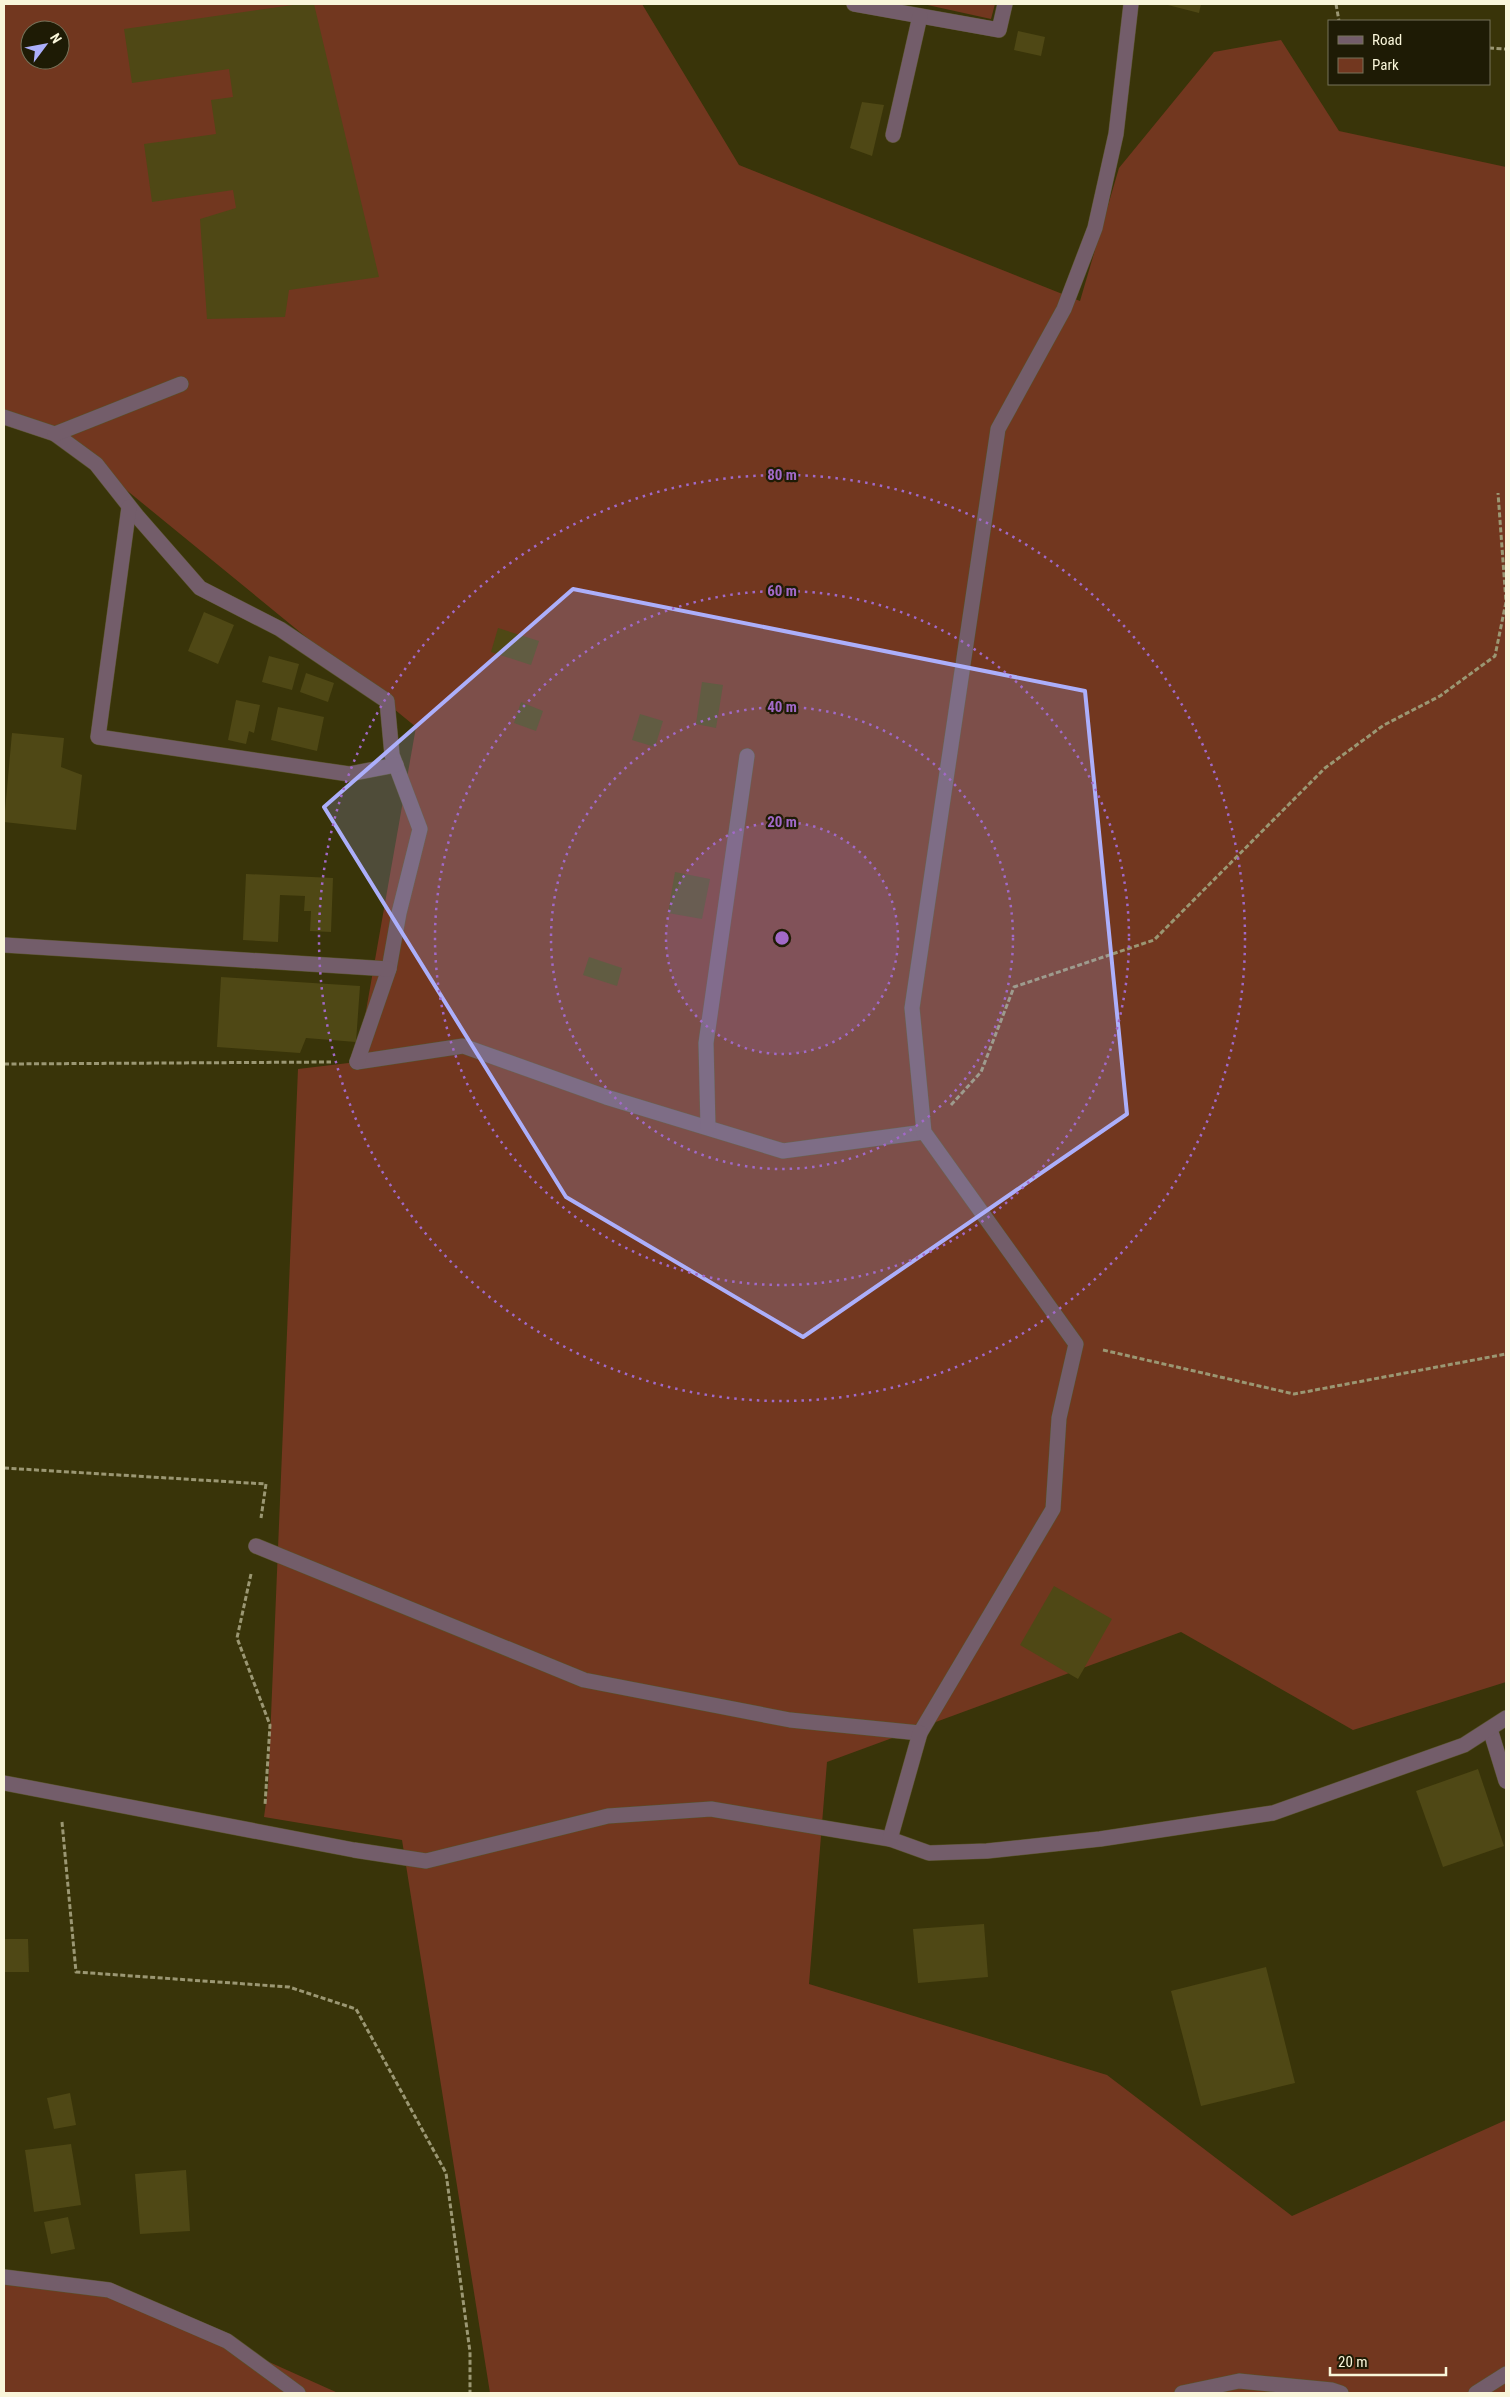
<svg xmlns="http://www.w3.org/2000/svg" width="1510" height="2397" viewBox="0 0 1510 2397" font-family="'Roboto Condensed',sans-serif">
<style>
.green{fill:#72371f;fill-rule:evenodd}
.building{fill:#4f4815}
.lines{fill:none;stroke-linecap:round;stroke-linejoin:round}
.service-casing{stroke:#58532a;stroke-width:16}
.minor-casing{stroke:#58532a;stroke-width:16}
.path{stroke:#9b9773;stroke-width:3;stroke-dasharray:5 2.5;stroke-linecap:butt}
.service{stroke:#735d6a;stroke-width:15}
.minor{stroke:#735d6a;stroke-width:15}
.marked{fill:#acaffb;fill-opacity:0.2;stroke:#acaffb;stroke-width:4;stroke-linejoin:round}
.ring{fill:none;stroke:#a169c7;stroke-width:2.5;stroke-dasharray:2.5 5}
.centre{fill:#a169c7;stroke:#1e1b05;stroke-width:2.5}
.ring-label{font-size:15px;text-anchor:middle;font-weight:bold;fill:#a169c7;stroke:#1e1b05;stroke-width:4.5;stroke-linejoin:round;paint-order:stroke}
</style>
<rect width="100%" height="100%" fill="#393409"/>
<g class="green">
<path d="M4 4H642L739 165 1080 301 1119 168 1214 52 1281 40 1339 131 1506 167V1682L1353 1730 1181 1632 827 1762 809 1984 1107 2075 1292 2216 1506 2120V2393H490L402 1840 264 1817 268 1788 298 1069 357 1062 416 727 75 448 4 413ZM30 30H60V60H30Z"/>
<path d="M923 4H995L991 19Z"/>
<path d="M4 2279 109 2290 338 2393H4Z"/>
</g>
<g class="building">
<path d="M300 4H314L379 277 289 290 285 317 207 319 200 219 236 208 233 190 152 202 144 144 216 134 211 100 233 97 229 69 132 83 124 29Z"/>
<path d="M1164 4H1201L1199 13Z"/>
<path d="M1018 31 1045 37 1041 56 1014 50Z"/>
<path d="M862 102 884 105 872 156 850 148Z"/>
<path d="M204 612 234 625 218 664 188 651Z"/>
<path d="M498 628 539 641 531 665 491 652Z"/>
<path d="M269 656 299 664 292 690 262 682Z"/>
<path d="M306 673 334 683 328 702 300 692Z"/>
<path d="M702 682 723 685 716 728 696 724Z"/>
<path d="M236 700 260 705 254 733 249 731 246 744 228 740Z"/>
<path d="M521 702 543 711 536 731 514 723Z"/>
<path d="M278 707 324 717 317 751 271 740Z"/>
<path d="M640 714 663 721 655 747 632 740Z"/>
<path d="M12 733 64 738 61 767 82 775 76 830 4 822Z"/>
<path d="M675 872 710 879 702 919 668 913Z"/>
<path d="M246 874 333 878 331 932 310 931 311 911H304L305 896 280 895 278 942 243 940Z"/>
<path d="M589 957 622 968 617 986 583 975Z"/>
<path d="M221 977 360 986 356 1042 306 1038 300 1053 217 1047Z"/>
<path d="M1054 1586 1112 1619 1078 1679 1020 1645Z"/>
<path d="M1478 1769 1504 1846 1443 1867 1416 1791Z"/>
<path d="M984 1924 988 1977 918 1983 913 1929Z"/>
<path d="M4 1939H28L29 1972H4Z"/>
<path d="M1266 1967 1295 2083 1201 2106 1171 1991Z"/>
<path d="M70 2093 76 2125 54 2129 47 2098Z"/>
<path d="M71 2144 81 2205 34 2212 25 2150Z"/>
<path d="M186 2170 190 2231 140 2234 135 2174Z"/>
<path d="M68 2217 75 2249 51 2254 44 2222Z"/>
</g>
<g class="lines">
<g class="service-casing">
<g id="service">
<path d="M854 4 999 30 1005 4"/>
<path d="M893 135 920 16"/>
<path d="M357 1062 463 1046 606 1097 783 1151 924 1132"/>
<path d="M708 1127 706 1043 747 756"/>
<path d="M1490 1729 1506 1781"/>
</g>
</g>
<g class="minor-casing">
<g id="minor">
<path d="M4 417 55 434 96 464 137 516 200 588 280 629 387 701 392 755 420 829 399 913 389 969 357 1062"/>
<path d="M55 434 181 384"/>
<path d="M129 507 98 737 349 774 396 765"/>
<path d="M4 945 389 969"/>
<path d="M256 1546 584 1680 790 1720 920 1733 1053 1509 1059 1418 1076 1344 924 1132 912 1008 998 429 1064 309 1095 228 1116 134 1131 4"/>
<path d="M4 1783 354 1850 426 1861 608 1816 711 1809 890 1839 929 1853 987 1851 1100 1839 1273 1813 1464 1745 1506 1718"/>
<path d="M890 1839 920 1733"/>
<path d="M4 2277 109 2290 227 2341 298 2393"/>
<path d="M1182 2393 1239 2381 1332 2390 1341 2393"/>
<path d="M1476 2393 1506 2374"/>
</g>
</g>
<g class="path">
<path d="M1336 4 1339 21"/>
<path d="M1489 48 1506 49"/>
<path d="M4 1064 331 1062"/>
<path d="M951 1105 981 1072 1014 987 1154 940 1325 768 1384 725 1440 696 1495 656 1506 602 1498 493"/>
<path d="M1103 1350 1294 1394 1506 1354"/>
<path d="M4 1468 266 1484 261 1518"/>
<path d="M251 1574 237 1638 270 1725 265 1805"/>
<path d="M62 1822 76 1972 289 1987 356 2009 446 2173 470 2352V2393"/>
</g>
<use href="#service" class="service"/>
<use href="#minor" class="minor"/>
</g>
<path class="marked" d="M573 589 1085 691 1127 1114 803 1337 566 1197 324 807Z"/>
<circle cx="782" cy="938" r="116" fill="#a169c7" fill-opacity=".12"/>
<g class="ring">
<circle cx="782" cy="938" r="116"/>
<circle cx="782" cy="938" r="231"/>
<circle cx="782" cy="938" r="347"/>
<circle cx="782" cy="938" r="463"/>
</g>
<circle cx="782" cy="938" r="8" class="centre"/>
<g class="ring-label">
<text x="782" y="480">80 m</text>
<text x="782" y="596">60 m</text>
<text x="782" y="712">40 m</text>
<text x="782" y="827">20 m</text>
</g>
<rect width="1510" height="2397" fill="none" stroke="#f9f6da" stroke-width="10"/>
<rect x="1328" y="20" width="162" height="65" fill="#1e1b05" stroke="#76735a"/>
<rect x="1338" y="36" width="25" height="8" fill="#735d6a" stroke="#76735a"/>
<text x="1372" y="45" font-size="15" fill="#f9f6da">Road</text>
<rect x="1338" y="58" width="25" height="15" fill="#72371f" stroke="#76735a"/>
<text x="1372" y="70" font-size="15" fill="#f9f6da">Park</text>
<g transform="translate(45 45) rotate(58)"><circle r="24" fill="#1e1b05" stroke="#76735a"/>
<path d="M0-4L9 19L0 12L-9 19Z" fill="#acaffb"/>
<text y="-8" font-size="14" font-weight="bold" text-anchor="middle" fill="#f9f6da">N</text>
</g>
<path d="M1330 2367v8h116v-8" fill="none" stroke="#f9f6da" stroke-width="2.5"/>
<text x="1338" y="2367" font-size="15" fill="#f9f6da" stroke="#1e1b05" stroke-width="4" paint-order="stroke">20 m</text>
</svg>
